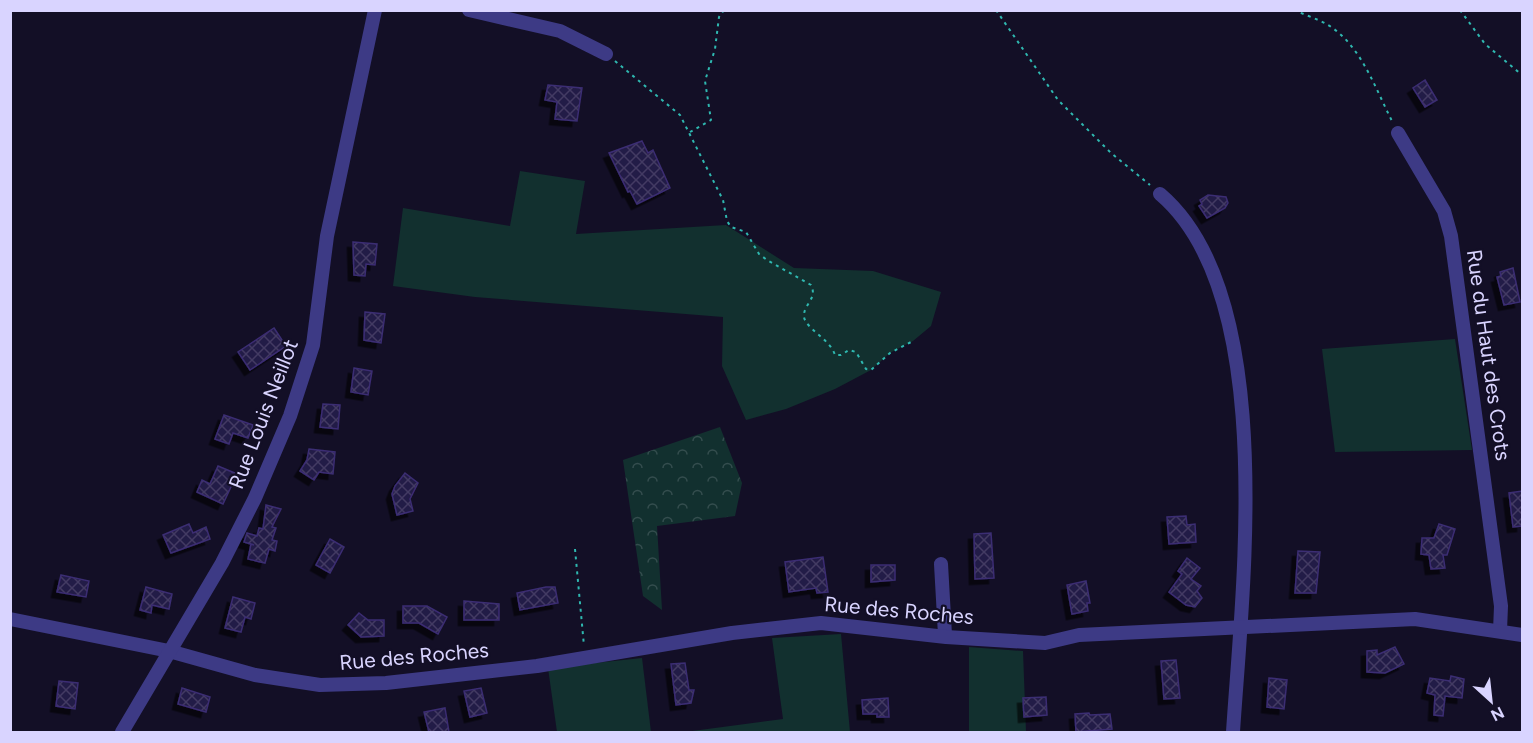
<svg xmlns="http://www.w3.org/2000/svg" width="1533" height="743" viewBox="0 0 1533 743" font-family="Figtree,sans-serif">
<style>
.green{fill:#12302f}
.forest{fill:url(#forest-crowns)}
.building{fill:url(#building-cross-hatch);stroke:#3b2d73;stroke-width:1.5;filter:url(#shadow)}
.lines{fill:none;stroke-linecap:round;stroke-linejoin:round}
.path{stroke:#2fb8b0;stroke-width:2;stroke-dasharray:3 4.5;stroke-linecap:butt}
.minor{stroke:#3d3a85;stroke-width:14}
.labels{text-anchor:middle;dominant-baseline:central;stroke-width:4.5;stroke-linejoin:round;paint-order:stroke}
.street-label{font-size:21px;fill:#d9d4ff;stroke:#130f26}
</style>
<defs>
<pattern id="forest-crowns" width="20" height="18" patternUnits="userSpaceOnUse" patternTransform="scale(1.5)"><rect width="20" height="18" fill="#12302f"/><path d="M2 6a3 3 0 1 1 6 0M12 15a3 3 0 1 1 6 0" fill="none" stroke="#344d4e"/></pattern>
<pattern id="building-cross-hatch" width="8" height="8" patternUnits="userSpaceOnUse" patternTransform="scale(1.5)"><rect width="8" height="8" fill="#241b47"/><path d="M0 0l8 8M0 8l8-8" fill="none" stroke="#433b63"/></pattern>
<filter id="shadow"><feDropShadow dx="-5.5" dy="5.5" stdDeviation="0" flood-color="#0009"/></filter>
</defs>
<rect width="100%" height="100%" fill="#130f26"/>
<g class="green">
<path d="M520 171 585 181 576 234 726 225 794 268 873 271 941 292 931 326 913 341 890 353 871 370 835 389 786 409 746 420 722 366 723 317 475 297 393 286 403 208 510 226Z"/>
<path d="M1455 339 1472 450 1335 452 1322 349Z"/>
<path d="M841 634 850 732H685L783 719 772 638Z"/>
<path d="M969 647 1023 651 1026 732H969Z"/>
<path d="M642 658 651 732H557L548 668Z"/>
</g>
<path class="forest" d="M720 427 742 483 735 516 657 526 662 610 643 596 623 460Z"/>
<g class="building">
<path d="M1425 80 1437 100 1425 107 1413 88Z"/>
<path d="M548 85 582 88 577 121 555 119 557 102 545 100Z"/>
<path d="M642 141 648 153 653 150 670 188 637 204 630 191 628 192 609 153Z"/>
<path d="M1208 195 1226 197 1228 203 1225 208 1207 218 1199 206 1202 204 1200 200Z"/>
<path d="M353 242 377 244 375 265 366 264 365 276 354 275Z"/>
<path d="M1513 268 1520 302 1504 305 1497 277 1501 276 1500 272Z"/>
<path d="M365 312 385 314 381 343 364 340Z"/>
<path d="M274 328 286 346 250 370 238 352Z"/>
<path d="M354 368 372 371 368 395 351 392Z"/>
<path d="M323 404 340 405 338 429 320 427Z"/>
<path d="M224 415 253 425 248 438 233 433 229 444 215 439Z"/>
<path d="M309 449 335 452 333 474 319 472 314 480 300 471 307 460Z"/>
<path d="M218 466 237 474 223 504 197 492 202 480 210 484Z"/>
<path d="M405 473 418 483 410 499 413 511 397 515 392 494 395 486Z"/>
<path d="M1522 491V526L1513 527 1509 493Z"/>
<path d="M266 505 281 509 272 527 276 528 272 540 277 541 275 551 269 549 265 563 248 559 251 544 254 545 244 542 247 533 257 536 259 528 263 529Z"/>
<path d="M1186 516 1187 525 1195 524 1196 542 1169 544 1167 517Z"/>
<path d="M189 524 193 533 206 527 210 539 171 553 163 535Z"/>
<path d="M1439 524 1455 529 1447 555H1443L1445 568 1431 569 1429 555 1421 554 1422 538H1434Z"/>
<path d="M991 533 994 578 975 579 974 534Z"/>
<path d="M330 539 344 547 330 573 316 565Z"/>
<path d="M1298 551 1320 552 1316 593H1295Z"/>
<path d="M823 557 828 592 817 593 816 588 789 592 785 562Z"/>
<path d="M1187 558 1200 568 1191 579 1201 586 1197 591 1202 598 1195 607 1186 605 1169 592 1182 574 1178 571Z"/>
<path d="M871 565H895V580L871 582Z"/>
<path d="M61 575 89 581 86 597 57 592Z"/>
<path d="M1086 581 1090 603H1087L1088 611 1072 614 1067 585Z"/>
<path d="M146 587 172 594 169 609 152 605 151 613 140 610Z"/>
<path d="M546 587H555L558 603 520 610 517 593Z"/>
<path d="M233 597 255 603 251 619 245 617 241 632 225 628Z"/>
<path d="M464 601 499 604V620H464Z"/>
<path d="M403 606H427L447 617 438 634 419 623H403Z"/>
<path d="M359 613 368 620H384V636L361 637 348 625Z"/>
<path d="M1395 647 1404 664 1385 673 1367 672V651L1377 650V655Z"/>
<path d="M1176 660 1180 698 1164 699 1161 661Z"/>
<path d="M685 663 689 690H694L691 703 676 705 671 664Z"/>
<path d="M1451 676 1464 679 1462 698 1445 696 1443 716 1434 715 1435 695 1427 693 1430 678 1450 681Z"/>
<path d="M1269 678 1287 680 1284 709 1267 707Z"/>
<path d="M59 681 78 683 75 709 56 706Z"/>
<path d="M182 688 210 697 206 712 178 704Z"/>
<path d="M481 688 487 713 470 717 464 691Z"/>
<path d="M1046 697 1047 715 1024 717 1023 698Z"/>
<path d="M888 698 889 717H877V714H863L862 700Z"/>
<path d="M445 708 449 732H429L424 712Z"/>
<path d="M1089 713 1090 715 1110 714 1112 729 1076 732 1075 714Z"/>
</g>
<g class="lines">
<g class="path">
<path d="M996 10 1058 100 1111 153 1150 185"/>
<path d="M1294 10C1305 15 1318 19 1328 25 1361 45 1375 88 1392 121"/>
<path d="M1460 10 1485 44 1522 75"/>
<path d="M615 61 680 115 723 200 727 221 731 227 746 232 759 254 767 260 811 285C818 299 803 304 804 317 806 329 830 339 835 355H841L849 350 856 352 866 369 871 370 890 353 913 341"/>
<path d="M690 132 711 120 705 81 715 49 719 17 724 10"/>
<path d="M575 549 584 646"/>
</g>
<g class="minor">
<path d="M469 10 560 31 606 54"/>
<path d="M1398 133 1444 211 1451 236 1501 606 1500 631"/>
<path d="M1160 194C1279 295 1242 591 1233 732"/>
<path d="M941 564 945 635"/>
<path d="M10 619 169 651 255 675 320 685 386 683 537 666 732 633 821 623 946 637 1045 643 1079 635 1415 619 1522 635"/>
<path d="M122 732 222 563 255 498 290 416 313 345 327 236 375 10"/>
</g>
</g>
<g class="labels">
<g class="street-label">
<text transform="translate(1489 355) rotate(82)">Rue du Haut des Crots</text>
<text transform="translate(263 414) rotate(-69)">Rue Louis Neillot</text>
<text transform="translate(899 610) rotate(5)">Rue des Roches</text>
<text transform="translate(414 656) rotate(-5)">Rue des Roches</text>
</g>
</g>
<rect width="1533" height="743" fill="none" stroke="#d9d4ff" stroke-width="24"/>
<g transform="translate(1491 701) rotate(153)" stroke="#130f26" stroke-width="4.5" paint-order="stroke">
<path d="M0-4.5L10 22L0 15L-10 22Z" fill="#d9d4ff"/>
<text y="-9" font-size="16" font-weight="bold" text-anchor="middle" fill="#d9d4ff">N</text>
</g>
</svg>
